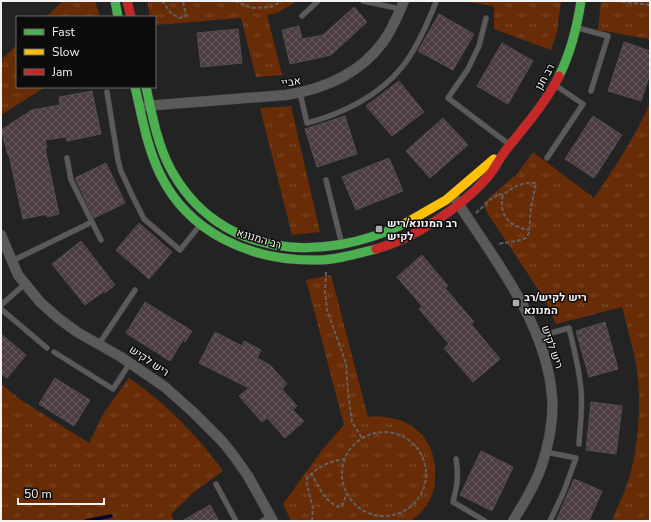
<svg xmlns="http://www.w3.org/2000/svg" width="651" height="522" viewBox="0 0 651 522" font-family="'Nunito Sans',Heebo,sans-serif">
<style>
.grass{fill:url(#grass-tufts)}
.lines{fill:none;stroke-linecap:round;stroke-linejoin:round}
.stream{stroke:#06032f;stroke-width:3.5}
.building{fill:url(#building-cross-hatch);stroke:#504f4f}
.lane-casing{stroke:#3f3e3f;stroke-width:6}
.street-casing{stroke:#3f3e3f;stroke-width:11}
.fast-casing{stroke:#3f3e3f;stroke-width:10}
.slow-casing{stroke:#3f3e3f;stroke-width:10}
.jam-casing{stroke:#3f3e3f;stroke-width:10}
.path{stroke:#626061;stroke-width:2;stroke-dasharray:4 2;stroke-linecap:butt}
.lane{stroke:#5b595a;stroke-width:5}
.street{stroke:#5b595a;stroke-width:10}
.fast{stroke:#4caf50;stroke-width:9}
.slow{stroke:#ffc107;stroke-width:9}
.jam{stroke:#c62828;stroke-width:9}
.poi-dot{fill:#acaaab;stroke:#0d0c0d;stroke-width:1.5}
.labels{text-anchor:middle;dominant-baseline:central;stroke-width:3;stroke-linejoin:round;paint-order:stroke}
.street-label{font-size:11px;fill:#f5f2f4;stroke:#0d0c0d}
.poi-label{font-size:11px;font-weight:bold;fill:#f5f2f4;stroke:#0d0c0d;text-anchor:start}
</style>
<defs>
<pattern id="grass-tufts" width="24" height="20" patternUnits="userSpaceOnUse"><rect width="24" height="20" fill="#682c06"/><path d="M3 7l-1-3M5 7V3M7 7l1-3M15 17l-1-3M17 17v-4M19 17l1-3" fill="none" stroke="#7e4b2b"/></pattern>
<pattern id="building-cross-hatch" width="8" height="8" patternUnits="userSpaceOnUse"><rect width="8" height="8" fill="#4d3d40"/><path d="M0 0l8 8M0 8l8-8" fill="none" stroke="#675a5c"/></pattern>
</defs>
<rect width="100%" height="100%" fill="#242324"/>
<g class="grass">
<path d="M63 1H95L100 17H46Z"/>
<path d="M147 1H297L277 13 267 15 282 75 256 77 241 18 155 25V17H150Z"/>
<path d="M461 1H561L557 32 551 50 494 29V6Z"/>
<path d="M601 1H650V39L598 30Z"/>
<path d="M17 45V87H45L1 115V60Z"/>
<path d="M650 103V521H612C619 503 628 486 632 467 639 436 641 401 637 370 634 349 627 328 622 307L556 324 544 298 486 211 484 202 517 174 533 152 594 198C615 167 635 137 650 103Z"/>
<path d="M291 106 320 232 292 235 260 108Z"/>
<path d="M331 275 368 417C407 413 437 436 435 476 435 490 431 502 421 512 418 515 414 520 409 521 400 522 385 521 376 521 347 521 319 521 291 521L283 504 322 450 344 425 306 280Z"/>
<path d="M129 378C166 403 197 435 223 471L193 493 171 514 174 521H1V384L21 400 89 443 103 414Z"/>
</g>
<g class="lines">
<path class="stream" d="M86 521 111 516"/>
</g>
<g class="building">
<path d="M354 7 367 22 331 55 290 64 282 30 299 26 302 39 323 35Z"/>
<path d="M439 14 474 34 453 70 418 51Z"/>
<path d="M238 29 242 63 201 67 197 33Z"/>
<path d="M624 42 650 51V74L641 101 608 91Z"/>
<path d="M502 43 533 61 508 104 477 86Z"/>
<path d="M399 81 424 112 392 136 366 106Z"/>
<path d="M92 91 101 134 67 141 66 137 45 140 47 147 45 148 59 214 47 217V214L23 219 9 155H8L1 130 32 110 60 105 59 97Z"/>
<path d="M345 116 357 154 317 167 305 129Z"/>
<path d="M593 116 622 135 594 178 565 159Z"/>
<path d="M443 118 468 145 430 178 406 151Z"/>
<path d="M389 158 403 191 356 210 342 177Z"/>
<path d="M106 163 125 203 94 218 75 178Z"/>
<path d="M139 223 172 252 149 279 116 250Z"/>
<path d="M81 241 115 285 105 293 104 291 85 305 52 264Z"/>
<path d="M422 255 448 286 445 288 474 322 471 324 500 359 473 382 444 348 449 344 419 309 422 306 397 277Z"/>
<path d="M145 302 192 331 185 342 183 340 170 361 126 333Z"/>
<path d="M605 322 618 369 589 377 576 331Z"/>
<path d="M215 332 242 346 244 341 261 350 257 358 270 365 287 384 282 389 297 406 293 410 304 421 285 438 267 418 262 422 239 396 249 388 199 363Z"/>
<path d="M1 334 26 355 7 378 1 374Z"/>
<path d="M55 378 90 400 74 426 39 404Z"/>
<path d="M591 402 622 406 616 454 586 450Z"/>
<path d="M481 451 513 467 492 511 460 495Z"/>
<path d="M574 479 602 491 589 521H556Z"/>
<path d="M210 505 219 521H182Z"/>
</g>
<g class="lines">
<g class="lane-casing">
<g id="lane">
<path d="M363 1 401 9"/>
<path d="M302 16 318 1"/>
<path d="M486 18 479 46 468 69 448 98 510 145"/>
<path d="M578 28 608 36 591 91"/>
<path d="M107 92 118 160 121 171 132 195 144 219 180 250 200 225"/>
<path d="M300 93 307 123C342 114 379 96 402 67 416 50 428 22 436 2"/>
<path d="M67 158 71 180 101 240"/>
<path d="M547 158 583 104 555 85"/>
<path d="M326 180 342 245"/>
<path d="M12 261 92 222"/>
<path d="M1 305 25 284"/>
<path d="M1 309 47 348"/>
<path d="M537 337 569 328C574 348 579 368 581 389 583 407 580 426 579 444"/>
<path d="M99 344 135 290"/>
<path d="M54 352 113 389 130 363"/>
<path d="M546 452 576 458 564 491 550 521"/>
<path d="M456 459C459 476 457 486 453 502L485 521"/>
<path d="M216 484 236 521"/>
<path d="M262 521 270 516"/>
</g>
</g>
<g class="street-casing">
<g id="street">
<path d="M145 106 286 95C324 89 359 75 383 42 392 30 398 15 404 1"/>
<path d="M456 200C494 259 546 323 552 396 554 419 549 443 542 465 535 485 524 503 513 521"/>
<path d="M1 235 18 275 40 302 58 318 77 332 121 357 165 387 194 413 222 441 234 456 248 476 273 521"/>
</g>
</g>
<g class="fast-casing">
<g id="fast">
<path d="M115 1 118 17"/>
<path d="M559 76C571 52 577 28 581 1"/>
<path d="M135 87C142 117 147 147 160 174 189 234 252 261 316 260 336 260 356 254 376 249"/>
<path d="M146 87C152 114 157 143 170 168 219 259 322 264 406 223"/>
</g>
</g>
<g class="slow-casing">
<path id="slow" d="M406 223 446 200 494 159"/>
</g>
<g class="jam-casing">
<g id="jam">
<path d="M127 1 131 17"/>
<path d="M376 249C413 239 460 208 485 180 494 171 498 160 506 150 525 126 545 104 559 76"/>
</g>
</g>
<g class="path">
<path d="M162 1 171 13 179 18 186 16 183 1"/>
<path d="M235 1 252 8 271 7 282 1"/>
<path d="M616 1 650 5"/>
<path d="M503 195C498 215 510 227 529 230"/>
<path d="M476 213 491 199 499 194 503 195C514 186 522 182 536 183L531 208 529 233 526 238 517 241 497 244"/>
<path d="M326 272 325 292 327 310 346 363 348 393 352 422 362 438"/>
<circle cx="384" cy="474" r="42"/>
<path d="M311 473C318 486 324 500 338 507L342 506 347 493"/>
<path d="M312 521 313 509 306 480C314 468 330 461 344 459"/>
</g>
<use href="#lane" class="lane"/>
<use href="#street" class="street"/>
<use href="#fast" class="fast"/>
<use href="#slow" class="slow"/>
<use href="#jam" class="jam"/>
</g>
<g class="poi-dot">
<rect x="375" y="225" width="8" height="8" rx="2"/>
<rect x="512" y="299" width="8" height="8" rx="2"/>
</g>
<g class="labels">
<g class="street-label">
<text transform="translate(545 77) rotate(-61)">רב חנן</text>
<text transform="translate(291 82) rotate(-8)">אביי</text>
<text transform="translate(259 239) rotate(17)">רב המנונא</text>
<text transform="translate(552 347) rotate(71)">ריש לקיש</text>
<text transform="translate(149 361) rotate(34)">ריש לקיש</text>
</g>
<g class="poi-label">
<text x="387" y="223">רב המנונא/ריש<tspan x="387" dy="13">לקיש</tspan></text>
<text x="524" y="297">ריש לקיש/רב<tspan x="524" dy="13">המנונא</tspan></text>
</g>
</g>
<rect width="651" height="522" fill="none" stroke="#f5f2f4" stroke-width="4"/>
<rect x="16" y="16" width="140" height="72" fill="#0d0c0d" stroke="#6a6869"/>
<rect x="24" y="29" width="20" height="6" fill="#4caf50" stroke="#6a6869"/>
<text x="52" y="36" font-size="12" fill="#f5f2f4">Fast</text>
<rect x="24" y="49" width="20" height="6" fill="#ffc107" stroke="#6a6869"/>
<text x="52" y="56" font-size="12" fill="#f5f2f4">Slow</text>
<rect x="24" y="69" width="20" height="6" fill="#c62828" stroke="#6a6869"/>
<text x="52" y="76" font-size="12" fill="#f5f2f4">Jam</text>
<path d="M18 498v6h86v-6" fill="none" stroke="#f5f2f4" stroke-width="2"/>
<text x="24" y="498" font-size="12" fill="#f5f2f4" stroke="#0d0c0d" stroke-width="3" paint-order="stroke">50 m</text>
</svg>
